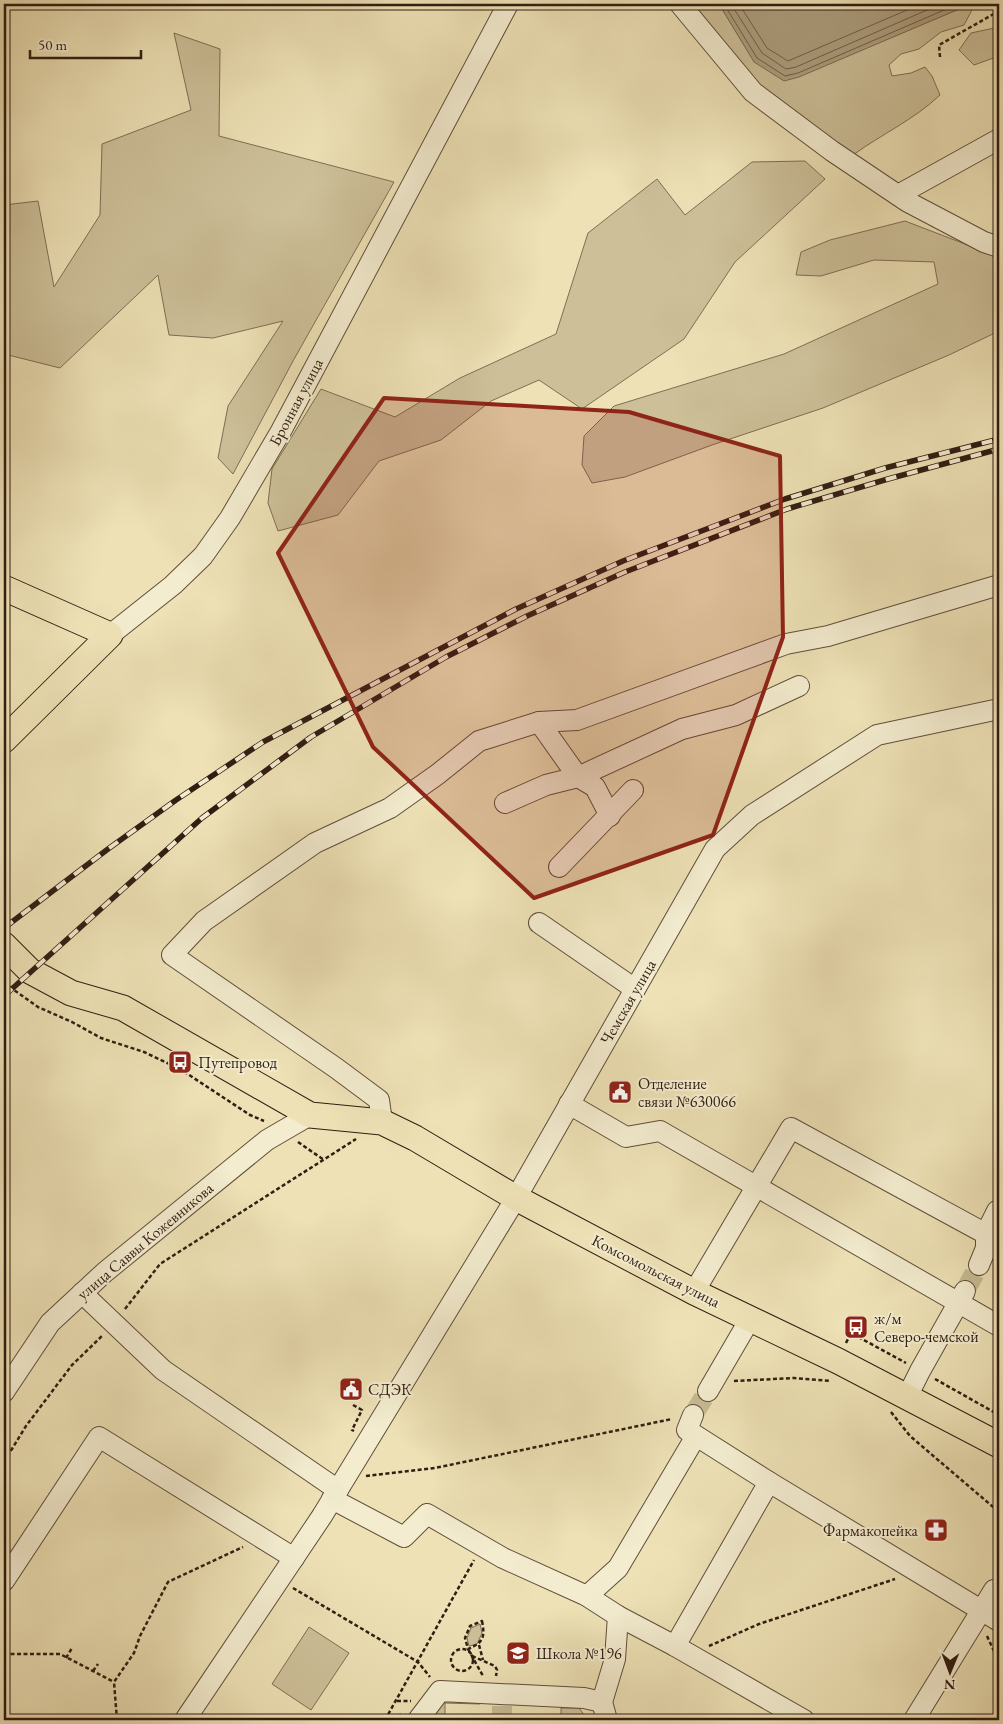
<svg xmlns="http://www.w3.org/2000/svg" width="1003" height="1724" viewBox="0 0 1003 1724" font-family="'EB Garamond',serif">
<style>
.green{fill:#cdc099;stroke:#7f6e56}
.water{fill:#ad9e7e;stroke:#7b6a53}
.lines{fill:none;stroke-linecap:round;stroke-linejoin:round}
.shore{stroke:#6f5e48;stroke-width:1}
.minor-tunnel{stroke:#c7ba94;stroke-width:20;stroke-dasharray:20 10;stroke-linecap:butt}
.minor-casing{stroke:#604e3b;stroke-width:22}
.major-casing{stroke:#311d12;stroke-width:27}
.path{stroke:#311d12;stroke-width:2.5;stroke-dasharray:4 2.5;stroke-linecap:butt}
.minor{stroke:#f3eccf;stroke-width:20}
.major{stroke:#ede1b5;stroke-width:25}
.rail-casing{stroke:#311d12;stroke-width:5.5}
.rail{stroke:#f3eccf;stroke-width:4;stroke-dasharray:11;stroke-linecap:butt}
.marked{fill:#8f2418;fill-opacity:0.2;stroke:#8f2418;stroke-width:4;stroke-linejoin:round}
.labels{text-anchor:middle;dominant-baseline:central;stroke-width:4;stroke-linejoin:round;paint-order:stroke}
.street-label{font-size:16px;fill:#311d12;stroke:#f3eccf}
.poi-label{font-size:16px;fill:#311d12;stroke:#f3eccf;text-anchor:start}
</style>
<rect width="100%" height="100%" fill="#ede1b5"/>
<filter id="stains"><feTurbulence type="fractalNoise" baseFrequency=".004" numOctaves="4"/><feColorMatrix values="0 0 0 0 .2 0 0 0 0 .09 0 0 0 0 .02 0 0 0 .5 -.17"/></filter>
<radialGradient id="worn" r=".72"><stop offset=".6" stop-color="#630" stop-opacity="0"/><stop offset="1" stop-color="#630" stop-opacity=".3"/></radialGradient>
<g class="green">
<path d="M684 4H719L754 61 868 47 971 4H975L964 25 941 32 919 49 901 54 889 65 892 76 911 73 925 67 932 76 940 95C915 119 882 134 853 155L746 77Z"/>
<path d="M999 27V56L974 65 959 50 971 33Z"/>
<path d="M174 33 220 49 219 136 394 182 293 361 233 474 218 458 228 406 283 321 213 338 169 335 158 275 60 368 4 354V205L38 201 54 287 100 215 102 144 191 110Z"/>
<path d="M805 161 825 179 735 262 684 339 582 409 539 380 491 401 441 440 379 461 338 515 278 531 268 503 272 469 321 389 395 417 460 378 556 334 588 233 657 179 685 215 752 162Z"/>
<path d="M905 221 999 257V331L949 355 823 408 712 445 625 477 592 483 582 465 584 436 614 406 784 354 938 284 934 262 874 260 821 276 796 275 801 252 830 240Z"/>
<path d="M480 1624 482 1633 477 1644 469 1646 467 1638 471 1628Z"/>
<path d="M309 1627 349 1653 311 1710 272 1684Z"/>
<path d="M442 1695 480 1699V1704L445 1703V1720H423Z"/>
<path d="M561 1708H579L588 1720H561Z"/>
</g>
<path class="water" d="M719 4H971L799 77 784 81 754 62Z"/>
<g class="lines">
<g class="shore">
<path d="M724 4 757 58 785 76 798 73 958 4"/>
<path d="M731 4 762 53 786 69 796 67 941 4"/>
<path d="M739 4 767 48 788 61 921 4"/>
</g>
<g class="minor-tunnel">
<path d="M965 1291 979 1265"/>
<path d="M693 1415 708 1391"/>
<path d="M502 1720V1706"/>
</g>
<g class="minor-casing">
<g id="minor">
<path d="M680 4 753 92 832 151 908 202 984 242 999 247"/>
<path d="M898 195 999 139"/>
<path d="M110 635 173 585 203 556 230 518 281 431 508 4"/>
<path d="M539 722 578 777 595 787 610 816"/>
<path d="M505 803 546 785 578 777 682 729 736 715 799 686"/>
<path d="M559 867 633 790"/>
<path d="M539 923 635 989"/>
<path d="M569 1104 626 1137 660 1131 999 1326"/>
<path d="M382 1122 379 1100 336 1068 172 955 204 921 315 843 390 808 438 774 479 741 539 722 577 720 786 644 828 636 999 585"/>
<path d="M979 1265 986 1248V1233L997 1211H999"/>
<path d="M694 1292 791 1128 999 1241"/>
<path d="M82 1293 163 1370 338 1490"/>
<path d="M708 1391 750 1319"/>
<path d="M4 1392 50 1323 105 1272 267 1140 310 1115"/>
<path d="M907 1397 920 1371 965 1291"/>
<path d="M693 1415 687 1430 769 1482 999 1621"/>
<path d="M696 1436 618 1568 587 1596 618 1616 675 1646 804 1720"/>
<path d="M332 1499 404 1537 427 1514 503 1558 587 1596"/>
<path d="M4 1581 99 1437 294 1558"/>
<path d="M675 1646 769 1482"/>
<path d="M185 1720 322 1516 516 1198 715 849 752 815 877 735 999 709"/>
<path d="M418 1720 440 1691 584 1698 602 1702"/>
<path d="M607 1720 602 1702 615 1659 618 1616"/>
<path d="M914 1720 994 1590"/>
</g>
</g>
<g class="major-casing">
<g id="major">
<path d="M4 588 110 635 4 740"/>
<path d="M4 945 30 971 71 993 123 1008 310 1115 382 1122 415 1138 516 1198 694 1292 838 1361 999 1445"/>
</g>
</g>
<g class="path">
<path d="M940 57 939 45 999 11"/>
<path d="M4 983 38 1007 72 1022 101 1038 144 1052 180 1069 250 1115 264 1121"/>
<path d="M298 1142 324 1160"/>
<path d="M125 1309 160 1264 356 1139"/>
<path d="M846 1343 851 1333 906 1363"/>
<path d="M935 1379 999 1415"/>
<path d="M734 1381 794 1378 831 1381"/>
<path d="M353 1405 362 1410 352 1430 354 1431"/>
<path d="M891 1412 910 1436 999 1512"/>
<path d="M4 1462 26 1426 72 1365 102 1336"/>
<path d="M366 1476 435 1468 672 1419"/>
<path d="M293 1588 418 1662 430 1677"/>
<path d="M482 1621C485 1637 484 1642 468 1649L465 1638 470 1626Z"/>
<path d="M987 1636 999 1662"/>
<path d="M479 1645 483 1660"/>
<path d="M709 1646 759 1624 895 1579"/>
<path d="M468 1649 483 1676"/>
<circle cx="462" cy="1660" r="11"/>
<path d="M4 1654H60L114 1682"/>
<path d="M472 1656 495 1666 497 1670 496 1676"/>
<path d="M66 1658 72 1648"/>
<path d="M93 1671 98 1664"/>
<path d="M397 1701H411"/>
<path d="M117 1720 114 1682 134 1653 140 1636 168 1582 243 1547"/>
<path d="M385 1720 474 1560"/>
<path d="M397 1720 401 1714"/>
</g>
<use href="#minor" class="minor"/>
<use href="#major" class="major"/>
<g class="rail-casing">
<g id="rail">
<path d="M4 928 108 849 176 800 263 742 516 609 623 561 785 499 885 468 999 439"/>
<path d="M4 996 202 818 311 737 446 657 527 616 625 572 787 509 888 479 999 449"/>
</g>
</g>
<use href="#rail" class="rail"/>
</g>
<path class="marked" d="M384 398 629 412 780 456 783 637 713 835 534 898 373 747 278 553Z"/>
<defs>
<g id="bus-square" transform="scale(1.25)"><rect x="-9" y="-9" width="18" height="18" rx="4" fill="#8f2418" stroke="#f3eccf"/><path d="M-5-6H5V4H4V6H2V4H-2V6H-4V4H-5ZM-3.5-4V0h7V-4ZM-3.5 1.2v1.5H-2V1.2ZM2 1.2v1.5H3.5V1.2Z" fill="#fff"/></g>
<g id="civic-square" transform="scale(1.25)"><rect x="-9" y="-9" width="18" height="18" rx="4" fill="#8f2418" stroke="#f3eccf"/><path d="M-.6-6.5H3V-4.5H.6V-3L4-1V1h2V6H-6V1h2V-1L-.6-3ZM-1.2 2.5V6h2.4V2.5Z" fill="#fff"/></g>
<g id="pharmacy-square" transform="scale(1.25)"><rect x="-9" y="-9" width="18" height="18" rx="4" fill="#8f2418" stroke="#f3eccf"/><path d="M-2-6h4v4h4v4h-4v4h-4v-4h-4v-4h4Z" fill="#fff"/></g>
<g id="school-square" transform="scale(1.25)"><rect x="-9" y="-9" width="18" height="18" rx="4" fill="#8f2418" stroke="#f3eccf"/><path d="M0-5L7-2L0 1L-7-2ZM-4 1L0 2.5L4 1V4Q0 6-4 4Z" fill="#fff"/></g>
</defs>
<g fill-rule="evenodd">
<use href="#bus-square" x="180" y="1062"/>
<use href="#civic-square" x="620" y="1092"/>
<use href="#bus-square" x="856" y="1327"/>
<use href="#civic-square" x="351" y="1389"/>
<use href="#pharmacy-square" x="936" y="1530"/>
<use href="#school-square" x="518" y="1653"/>
</g>
<g class="labels">
<g class="street-label">
<text transform="translate(296 402) rotate(-62)">Бронная улица</text>
<text transform="translate(628 1002) rotate(-60)">Чемская улица</text>
<text transform="translate(145 1241) rotate(-40)">улица Саввы Кожевникова</text>
<text transform="translate(656 1271) rotate(27)">Комсомольская улица</text>
</g>
<g class="poi-label">
<text x="198" y="1062">Путепровод</text>
<text x="638" y="1083">Отделение<tspan x="638" dy="18">связи №630066</tspan></text>
<text x="874" y="1318">ж/м<tspan x="874" dy="18">Северо-чемской</tspan></text>
<text x="368" y="1389">СДЭК</text>
<text x="918" y="1530" text-anchor="end">Фармакопейка</text>
<text x="536" y="1653">Школа №196</text>
</g>
</g>
<rect width="1003" height="1724" fill="none" stroke="#ede1b5" stroke-width="20"/>
<rect x="5" y="5" width="993" height="1714" fill="none" stroke="#311d12" stroke-width="2.5"/>
<rect x="10" y="10" width="983" height="1704" fill="none" stroke="#311d12"/>
<g transform="translate(950 1672) rotate(181)" stroke="#f3eccf" stroke-width="4" paint-order="stroke">
<path d="M0-4L9 19L0 12L-9 19Z" fill="#311d12"/>
<text y="-8" font-size="14" font-weight="bold" text-anchor="middle" fill="#311d12">N</text>
</g>
<path d="M30 50v8h111v-8" fill="none" stroke="#311d12" stroke-width="2.5"/>
<text x="38" y="50" font-size="15" fill="#311d12" stroke="#f3eccf" stroke-width="4" paint-order="stroke">50 m</text>
<rect width="100%" height="100%" filter="url(#stains)"/>
<rect width="100%" height="100%" fill="url(#worn)"/>
</svg>
